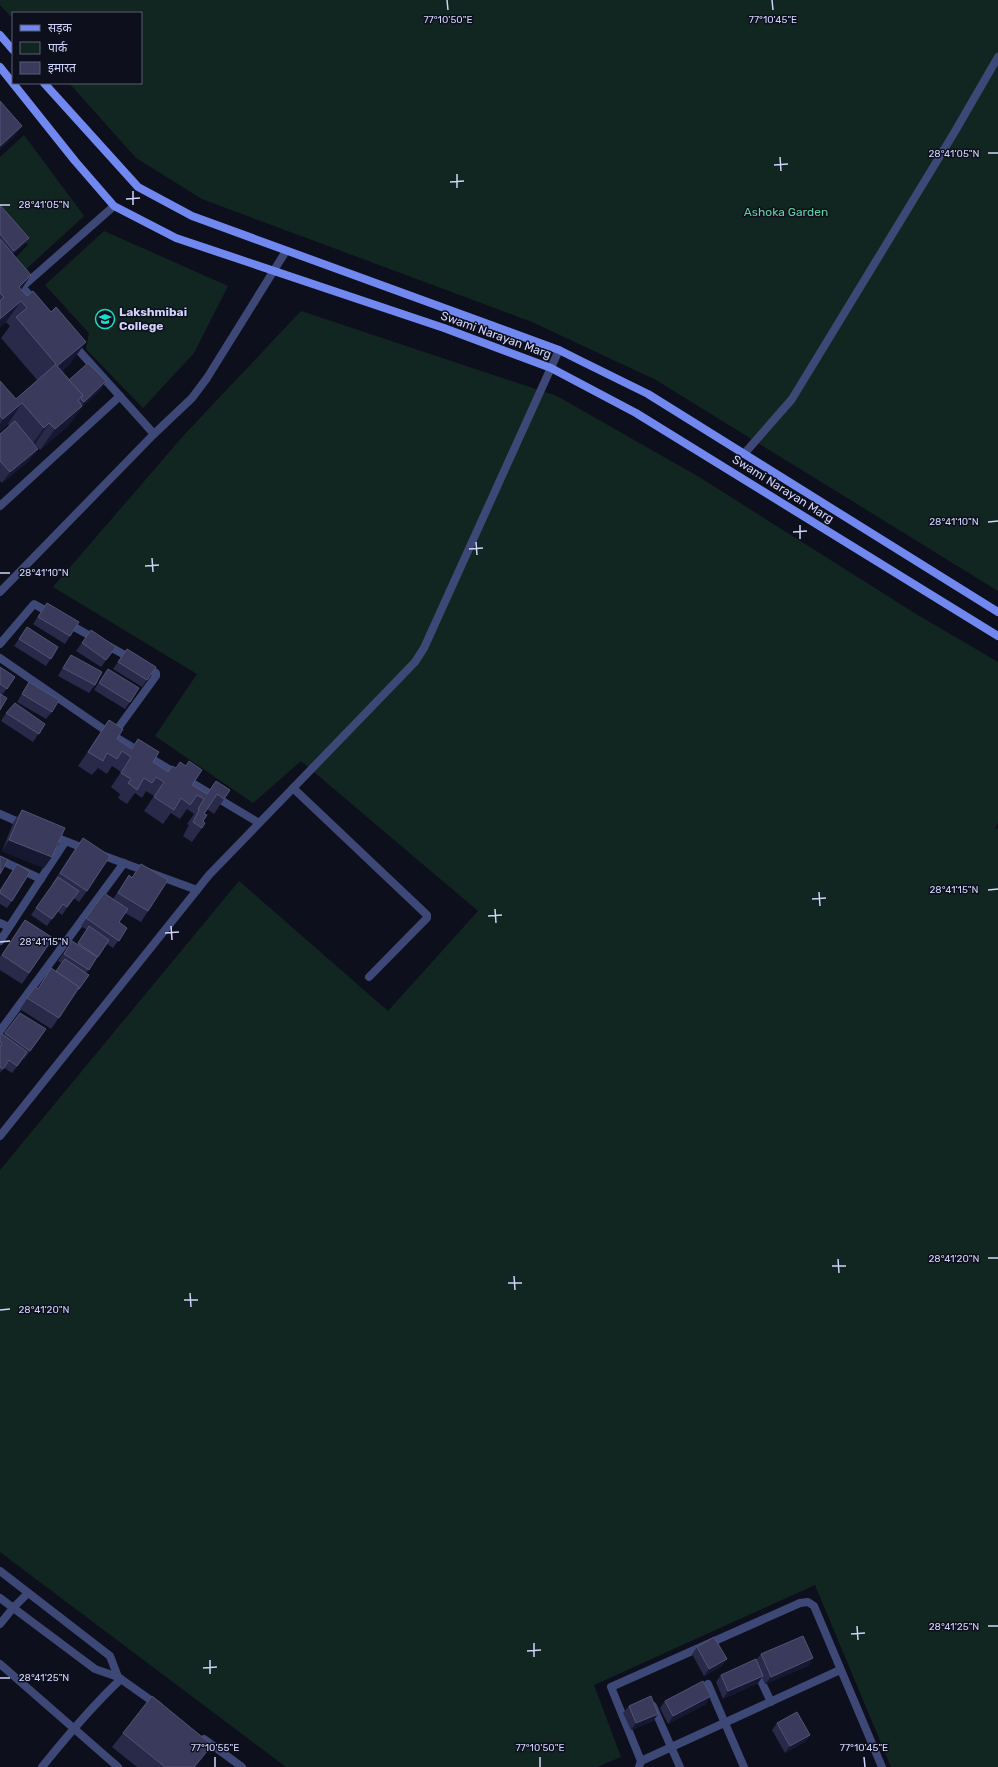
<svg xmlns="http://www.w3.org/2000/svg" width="998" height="1767" viewBox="0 0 998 1767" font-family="Rubik,'Noto Sans Devanagari',sans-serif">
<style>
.green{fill:#122621}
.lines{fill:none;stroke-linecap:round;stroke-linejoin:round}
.service{stroke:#3e4877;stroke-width:8}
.minor{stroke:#3e4877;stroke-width:8}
.secondary{stroke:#7088f0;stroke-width:8}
.wall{fill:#292949}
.shaded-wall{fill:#161730}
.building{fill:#3a3b5c;stroke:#525375}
.ticks{fill:none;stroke:#cfd3fa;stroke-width:1.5}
.labels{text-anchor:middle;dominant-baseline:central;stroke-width:3;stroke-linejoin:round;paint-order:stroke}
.park-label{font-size:12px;fill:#63d29f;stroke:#0e0f1d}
.poi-label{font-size:12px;font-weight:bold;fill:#cfd3fa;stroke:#0e0f1d;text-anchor:start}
.street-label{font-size:12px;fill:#cfd3fa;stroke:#0e0f1d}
.ticks-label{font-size:10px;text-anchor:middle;fill:#cfd3fa;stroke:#0e0f1d;stroke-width:3;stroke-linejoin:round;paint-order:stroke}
</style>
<rect width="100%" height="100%" fill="#0e0f1d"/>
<g class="green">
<path d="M0 0H998V591L656 380 532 322 202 199 136 158 69 83H141V13H13V19L0 5Z"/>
<path d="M24 135 84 216 23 272 13 260 28 245 0 214V157Z"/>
<path d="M104 231 228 286 194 353 143 408 86 349 89 333 45 285Z"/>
<path d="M301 311 557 396 699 477 916 614 998 662V823L995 828 998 829V1767H891L815 1585 594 1685 621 1757 597 1767H286L0 1552V1170L239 881 388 1011 478 911 301 761 253 803 155 736 197 674 53 587 184 435Z"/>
</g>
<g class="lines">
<g class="service">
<path d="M744 454 792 399 954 133 998 57"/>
<path d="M67 623 132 659"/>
<path d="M0 644 34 604 52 614"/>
<path d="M0 658 112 735 259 823"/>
<path d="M113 735 156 676V673L144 666"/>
<path d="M293 788 427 915V918L369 977"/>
</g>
<g class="minor">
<path d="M36 302 22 287 114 206"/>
<path d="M73 344 154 434"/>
<path d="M0 506 120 396"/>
<path d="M0 592 154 434 192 398 207 378 286 251"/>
<path d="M0 814 23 824"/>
<path d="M50 835 86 849"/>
<path d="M99 854 197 890"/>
<path d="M0 860 41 879"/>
<path d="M0 923 9 927"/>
<path d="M0 941 65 842"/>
<path d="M0 1031 124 863"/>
<path d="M0 1136 209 875 415 662 424 648 559 350"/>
<path d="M0 1571 110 1656 118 1677"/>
<path d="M0 1598 95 1669 118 1677 159 1706"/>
<path d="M0 1624 13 1608 28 1593"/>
<path d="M0 1664 118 1767"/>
<path d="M756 1670 771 1702"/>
<path d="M708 1684 744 1767"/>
<path d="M653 1706 680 1767"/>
<path d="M204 1739 242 1767"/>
<path d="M641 1761 840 1670"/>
<path d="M42 1767C67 1736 92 1706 121 1679"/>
<path d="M639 1767 641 1761 611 1687 800 1603 808 1602 814 1606 882 1767"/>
</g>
<g class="secondary">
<path d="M0 35 13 50"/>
<path d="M0 67 75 161 114 206 176 238 444 328 551 368 636 413 998 636"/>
<path d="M44 83 138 187 192 216 559 350 581 361 648 394 998 612"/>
</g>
</g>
<g class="wall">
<path d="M0 205 29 238 24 245 13 254 21 290 71 363 62 371 69 380 101 389 82 407 68 426 40 450 35 444 30 460 2 483 0 481V434L9 426 8 424 0 431V381L16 399 38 381 1 338 10 326 6 322 0 327Z"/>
<path d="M47 603 70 636 65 644 33 624Z"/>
<path d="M27 627 58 647 46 666 14 646Z"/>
<path d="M91 630 116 647 101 667 76 651Z"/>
<path d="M127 649 147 680 142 687 113 669Z"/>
<path d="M71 655 95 685 89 693 58 676 66 662Z"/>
<path d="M0 667 15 677 2 695 0 710Z"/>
<path d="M108 669 130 702 125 709 94 690Z"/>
<path d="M29 682 52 712 46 719 17 702Z"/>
<path d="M6 713 45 724 33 742 1 721Z"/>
<path d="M109 720 117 739 131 749 138 739 153 762 168 772 192 785 207 794 216 781 224 799 214 814 207 809 204 814 202 828 192 842 183 836 189 825 187 824 194 814 187 809 180 819 171 813 163 824 144 811 154 796 146 791 142 798 135 793 127 804 118 798 120 794 111 787 121 772 112 766 107 774 98 768 92 775 78 766Z"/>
<path d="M22 810 44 868 2 851 14 821Z"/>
<path d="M75 849 87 891 79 902 74 898 62 915 57 911 47 926 31 915 53 884H52Z"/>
<path d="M17 864 12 901 7 908 0 904V890Z"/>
<path d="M141 864 148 911 141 922 125 913 119 922 127 928 113 948 107 944 86 973 89 975 51 1029 20 1009 35 987 38 989 51 968 56 971 61 963 58 961 72 941 77 944 87 930 81 926 104 893 113 899 129 875 132 877Z"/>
<path d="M25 920 53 938 22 984 0 970V957Z"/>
<path d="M20 1013 41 1037 24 1059V1058L12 1073 4 1068 0 1073V1037L3 1035Z"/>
<path d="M697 1647 722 1666 704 1676 692 1654Z"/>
<path d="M761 1654 813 1658 808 1666 765 1684 762 1677 758 1683 723 1699 716 1682 721 1675 756 1660Z"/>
<path d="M665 1701 706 1704 668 1724 660 1708Z"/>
<path d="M629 1706 658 1714 653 1721 631 1730 623 1713Z"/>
<path d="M777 1723 810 1735 805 1742 785 1753 772 1730Z"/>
<path d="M123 1733 212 1745 196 1767H137L112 1747Z"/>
</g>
<g class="shaded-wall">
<path d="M22 126 14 137 0 150V146Z"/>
<path d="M29 238 24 245 9 258 14 251Z"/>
<path d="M31 275 17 296 19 287Z"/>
<path d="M21 301 6 322 0 327V319Z"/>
<path d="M86 342 71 363 43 387 57 366Z"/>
<path d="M106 381 101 389 82 407 68 426 40 450 55 429 80 408 84 402Z"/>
<path d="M22 403 8 424 0 431V424L3 419Z"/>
<path d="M49 423 35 444 29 449 44 428Z"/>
<path d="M38 449 30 460 2 483 10 472Z"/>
<path d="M9 840 52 857 44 868 2 851Z"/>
<path d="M813 1658 808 1666 765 1684 771 1677Z"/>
<path d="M727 1659 722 1666 704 1676 709 1669Z"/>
<path d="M763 1676 758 1683 723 1699 728 1691Z"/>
<path d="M711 1696 706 1704 668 1724 673 1716Z"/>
<path d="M658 1714 653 1721 631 1730 636 1723Z"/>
<path d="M810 1735 805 1742 785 1753 790 1746Z"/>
<path d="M212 1745 202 1759 196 1767H194Z"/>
</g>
<g class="building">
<path d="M0 101 22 126 0 146Z"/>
<path d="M0 205 29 238 14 251 0 234Z"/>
<path d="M0 239 31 275 19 287 27 296 33 291 51 312 56 307 86 342 57 366 83 395 78 400 82 406 55 429 49 423 44 428 22 403 3 419 0 416V381L16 399 56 364 16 317 27 308 21 301 0 319V301L4 297 0 293Z"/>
<path d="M88 363 106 381 84 402 81 399 83 395 69 380Z"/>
<path d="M15 421 38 449 10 472 0 461V434Z"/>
<path d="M47 603 79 622 70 636 38 617Z"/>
<path d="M27 627 58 647 51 659 19 639Z"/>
<path d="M91 630 116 647 106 660 82 643Z"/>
<path d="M127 649 156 667 147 680 118 662Z"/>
<path d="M71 655 102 672 95 685 63 668Z"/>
<path d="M0 667 15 677 7 689 0 684Z"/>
<path d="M108 669 139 688 130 702 99 683Z"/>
<path d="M29 682 59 700 52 712 22 694Z"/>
<path d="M0 694 7 698 0 710Z"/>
<path d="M15 703 45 724 39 734 6 713Z"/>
<path d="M109 720 123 729 117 739 132 749 138 739 159 752 153 762 168 772 172 766 176 768 180 762 186 766 189 761 202 770 192 785 207 794 216 781 230 790 224 799 217 794 204 814 207 815 203 821 205 823 202 828 193 822 199 810 198 809 204 799 197 795 190 805 181 798 174 810 154 797 164 782 156 777 152 783 144 778 137 790 128 783 131 779 121 773 131 757 122 751 117 759 107 753 103 761 88 752Z"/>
<path d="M22 810 65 828 52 857 9 840Z"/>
<path d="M83 838 110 856 87 891 60 873Z"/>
<path d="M0 856 8 860 0 874Z"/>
<path d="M17 864 30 872 12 901 0 893V891Z"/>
<path d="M141 864 168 880 148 911 118 893 129 875 132 878Z"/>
<path d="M58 877 79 891 67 907 63 904 52 919 36 908Z"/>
<path d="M104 893 128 909 119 922 127 928 119 941 86 918Z"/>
<path d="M25 920 53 938 29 973 2 955Z"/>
<path d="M89 926 109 940 98 957 78 943Z"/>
<path d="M72 941 97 957 89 970 64 954Z"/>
<path d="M65 959 89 975 79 989H78L79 987 56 971Z"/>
<path d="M51 968 79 987 59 1018 27 998 35 987 38 989Z"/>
<path d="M20 1013 46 1029 30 1051 5 1033Z"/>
<path d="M2 1034 27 1052 17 1066 9 1060 3 1069 0 1067V1046L2 1043 0 1042V1037Z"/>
<path d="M803 1636 813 1658 771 1677 761 1654Z"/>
<path d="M714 1637 727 1659 709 1669 697 1647Z"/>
<path d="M756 1659 763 1676 728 1691 721 1675Z"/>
<path d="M703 1681 711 1696 673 1716 665 1701Z"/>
<path d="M152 1696 212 1745 194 1767H165L123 1733Z"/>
<path d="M651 1696 658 1714 636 1723 629 1706Z"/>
<path d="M797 1712 810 1735 790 1746 777 1723Z"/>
</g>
<path class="ticks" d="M447 0 448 10M772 0 773 10M988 153H998M780 157 781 171M774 165 788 164M457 174V188M450 182 464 181M133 191V205M126 199 140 198M0 205H10M988 522 998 521M800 525V539M793 532 807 531M476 542 477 555M469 549 483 548M152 558 153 572M145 566 159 565M0 573H10M988 890 998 889M819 892 820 906M812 899 826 898M495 909 496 923M488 916 502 915M171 926 172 940M165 933 179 932M0 942 10 941M988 1258H998M838 1259 839 1273M832 1266H846M514 1276 515 1290M508 1283H522M190 1293 191 1307M184 1300H198M0 1310 10 1309M857 1626 858 1640M988 1626H998M851 1634 865 1633M534 1643V1657M527 1651 541 1650M210 1660V1674M203 1668 217 1667M0 1678H10M215 1757V1767M540 1757V1767M864 1757 865 1767"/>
<defs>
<g id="university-ring" transform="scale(1)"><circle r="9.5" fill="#0e0f1d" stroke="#17dec7" stroke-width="1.5"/><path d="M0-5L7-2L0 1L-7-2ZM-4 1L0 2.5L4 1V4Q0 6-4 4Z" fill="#17dec7"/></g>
</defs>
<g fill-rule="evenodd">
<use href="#university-ring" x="105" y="319"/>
</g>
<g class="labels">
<g class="park-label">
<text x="786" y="212">Ashoka Garden</text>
</g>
<g class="poi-label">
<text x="119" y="312">Lakshmibai<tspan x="119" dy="14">College</tspan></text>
</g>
<g class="street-label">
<text transform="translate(496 335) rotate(20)">Swami Narayan Marg</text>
<text transform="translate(783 489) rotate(32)">Swami Narayan Marg</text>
</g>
</g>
<g class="ticks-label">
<text x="448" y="23">77°10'50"E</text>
<text x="773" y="23">77°10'45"E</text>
<text x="954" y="157">28°41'05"N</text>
<text x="44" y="208">28°41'05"N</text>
<text x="954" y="525">28°41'10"N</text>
<text x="44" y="576">28°41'10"N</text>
<text x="954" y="893">28°41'15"N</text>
<text x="44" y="945">28°41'15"N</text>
<text x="954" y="1262">28°41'20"N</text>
<text x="44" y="1313">28°41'20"N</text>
<text x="954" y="1630">28°41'25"N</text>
<text x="44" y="1681">28°41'25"N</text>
<text x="215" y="1751">77°10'55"E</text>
<text x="540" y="1751">77°10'50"E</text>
<text x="864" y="1751">77°10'45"E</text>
</g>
<rect x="12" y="12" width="130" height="72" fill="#0e0f1d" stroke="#5b5d75"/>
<rect x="20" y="25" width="20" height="6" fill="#7088f0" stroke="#5b5d75"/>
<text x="48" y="32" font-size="12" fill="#cfd3fa">सड़क</text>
<rect x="20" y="42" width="20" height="12" fill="#122621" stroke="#5b5d75"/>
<text x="48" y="52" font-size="12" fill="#cfd3fa">पार्क</text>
<rect x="20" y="62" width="20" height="12" fill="#3a3b5c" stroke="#5b5d75"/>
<text x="48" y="72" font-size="12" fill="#cfd3fa">इमारत</text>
</svg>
